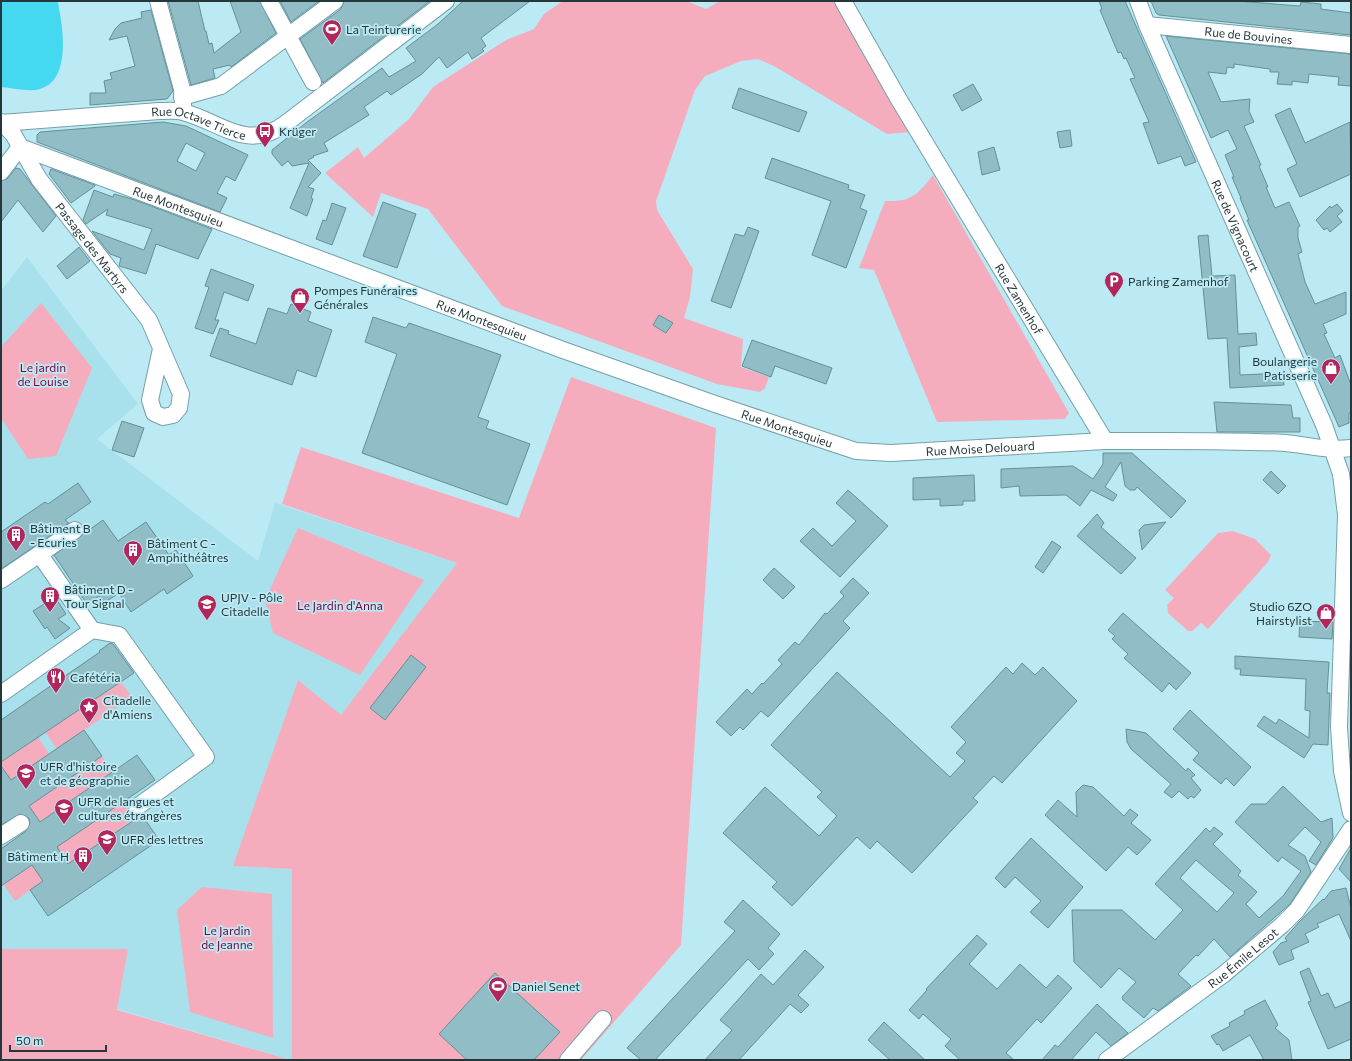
<svg xmlns="http://www.w3.org/2000/svg" width="1352" height="1061" viewBox="0 0 1352 1061" font-family="Commissioner,sans-serif">
<style>
.built{fill:#a8e0eb}
.green{fill:#f5adbe}
.water{fill:#45d9f1}
.building{fill:#90bdc6;stroke:#649098;fill-rule:evenodd}
.lines{fill:none;stroke-linecap:round;stroke-linejoin:round}
.minor-casing{stroke:#74a0a9;stroke-width:18}
.minor{stroke:#fff;stroke-width:16}
.labels{text-anchor:middle;dominant-baseline:central;stroke-width:3.5;stroke-linejoin:round;paint-order:stroke}
.poi-label{font-size:12px;fill:#24373b;stroke:#bceaf4;text-anchor:start}
.street-label{font-size:12px;fill:#24373b;stroke:#bceaf4}
.park-label{font-size:12px;fill:#7f003a;stroke:#bceaf4}
</style>
<rect width="100%" height="100%" fill="#bceaf4"/>
<path class="built" d="M27 257 138 404 97 439 258 561 275 503 457 563 341 716 298 680 234 866 292 869V1060L117 1009 128 949H1V291Z"/>
<g class="green">
<path d="M563 1H686L706 9 720 1H834L910 132 887 134 774 66 758 59 741 61 705 76 695 90 656 201 657 210 693 269 690 297 684 318 743 339 741 367 769 377 765 388 760 392 717 384 502 306 428 209 381 193 373 217 325 173 358 147 364 158 409 119 433 87 506 40 534 29 544 14Z"/>
<path d="M933 175 1069 413 1065 419 937 422 874 270 859 268 885 201C912 202 917 195 933 175Z"/>
<path d="M41 303 92 368 56 456 28 459 1 418V347Z"/>
<path d="M571 377 716 428 681 945 581 1060H292V869L233 866 298 680 341 715 457 563 282 504 301 447 519 518Z"/>
<path d="M298 528 424 580 360 675 273 633 265 600Z"/>
<path d="M1233 531 1255 539 1271 555 1268 562 1208 629 1201 623 1192 631H1188L1168 613 1167 605 1174 598 1165 590 1218 533Z"/>
<path d="M120 681 132 697 57 749 45 732Z"/>
<path d="M38 737 49 754 11 780 1 766V762Z"/>
<path d="M102 756 113 772 26 831 15 815Z"/>
<path d="M129 797 142 814 68 864 57 847Z"/>
<path d="M32 865 43 881 15 901 4 885Z"/>
<path d="M202 887 272 894 273 1038 190 1012 177 910Z"/>
<path d="M1 949H128L117 1010 291 1060H1Z"/>
</g>
<path class="water" d="M1 1H56L58 3C63 28 73 85 35 90 24 91 12 88 1 87Z"/>
<g class="building">
<path d="M168 1H198L205 31H206L209 44 212 43 214 53 241 32 230 1H260L276 33 231 67 230 65 213 69 215 78 191 85Z"/>
<path d="M280 1H319L291 22Z"/>
<path d="M344 1H430L323 83 300 39 341 9Z"/>
<path d="M463 1H530L481 38 486 46 482 49 484 51 472 59 468 52 447 68 439 57 422 74 391 95 387 91 364 107 369 115 324 143 328 151 313 156 314 157 308 160 321 173 308 187 314 189 311 198 313 199 307 216 290 208 309 163 292 166 288 161 282 166 272 154V150L307 122 382 68 389 77 416 61 406 48 438 24Z"/>
<path d="M1099 1H1125L1196 162 1185 166 1181 156 1158 164 1143 123 1149 122 1130 79 1135 78 1126 58 1124 59 1121 52 1118 53 1100 10 1102 9Z"/>
<path d="M1151 1H1237L1300 6 1301 2 1321 4V9L1351 13V35L1159 15 1156 13Z"/>
<path d="M151 10 173 91 167 99 90 105V93H106L104 81 112 79 110 73 135 66 127 36 109 40 115 29 121 23 142 18 141 12Z"/>
<path d="M1166 36 1351 54V86L1338 85 1339 77 1309 74 1308 83 1292 81V85L1277 84 1279 72H1270V69L1234 64V68L1227 67 1226 74 1208 72 1221 102 1250 99 1249 111 1254 122 1244 126 1261 165 1259 166 1268 187H1266L1275 208 1289 202 1300 226 1298 227V238L1302 252 1298 254 1305 282 1315 304 1346 292V314L1323 324 1327 333 1324 334 1335 358 1340 355 1351 385V413H1349V423L1339 427 1247 220H1249L1240 198H1241L1232 177H1234L1225 155 1237 149 1228 130 1211 138Z"/>
<path d="M973 84 982 100 962 111 953 95Z"/>
<path d="M739 88 807 112 799 132 732 108Z"/>
<path d="M1290 108 1305 143 1350 122 1351 174 1300 197 1287 169 1297 164 1275 115Z"/>
<path d="M163 122 186 126 248 155 235 181 226 176 217 193 227 198 220 212 37 142V135L40 132ZM186 143 205 153 196 171 177 161Z"/>
<path d="M1070 130 1072 146 1060 148 1057 132Z"/>
<path d="M994 147 1000 170 982 175 978 152Z"/>
<path d="M772 158 849 185 848 189 865 195 860 208 867 211 846 268 812 255 831 201 765 178Z"/>
<path d="M16 168 20 169 56 216 43 232 18 200 1 222V181L8 178Z"/>
<path d="M51 169 95 185V186L71 203 49 174Z"/>
<path d="M94 190 113 197 114 194 135 200 212 229 198 259 156 244 146 274 119 266 121 258 110 254 92 231 144 250 152 229 106 215 108 209 86 224 83 220Z"/>
<path d="M383 202 416 214 397 268 363 256Z"/>
<path d="M332 203 346 208 332 245 316 239 323 220 326 221Z"/>
<path d="M1337 204 1343 211 1337 216 1342 222 1330 232 1327 228 1324 230 1316 220 1330 206 1331 208Z"/>
<path d="M748 227 759 231 731 308 711 301 735 234 744 236Z"/>
<path d="M1208 235 1212 276 1235 275 1238 334 1256 333 1257 345 1239 347 1240 375 1283 373 1284 385 1230 388 1227 338 1208 339 1198 236Z"/>
<path d="M79 247 90 261 67 279 57 266Z"/>
<path d="M211 269 254 285 248 301 224 292 215 320H219L213 334 195 328 209 287 205 286Z"/>
<path d="M291 304 311 312 308 321 332 330 316 377 297 370 292 385 210 356 220 328 229 331 228 334 256 344 268 308 287 314Z"/>
<path d="M659 315 673 323 666 333 653 325Z"/>
<path d="M373 317 406 328 409 323 501 355 478 417 489 421 486 428 530 444 507 505 362 453 397 354 365 342Z"/>
<path d="M752 340 832 368 826 384 775 366 771 377 742 366Z"/>
<path d="M1214 402 1291 405 1293 418H1300V432H1217Z"/>
<path d="M122 421 144 428 134 457 112 450Z"/>
<path d="M1103 453H1132L1186 501 1171 518 1137 487 1135 490H1130L1125 486 1121 462 1105 487 1117 495 1113 501 1091 490 1080 506 1066 495 1020 496 1019 486 1001 488V469L1073 466 1093 479 1103 464Z"/>
<path d="M1271 471 1286 486 1278 494 1263 480Z"/>
<path d="M974 475 975 501H963V505L940 506V499L913 500V478Z"/>
<path d="M78 483 91 502 65 520 69 523 1 569V532L45 502 48 504Z"/>
<path d="M848 490 888 526 840 577 800 541 813 528 832 546 856 521 836 503Z"/>
<path d="M1097 514 1104 523 1101 527 1136 558 1121 574 1077 536Z"/>
<path d="M103 520 118 541 146 522 169 555 176 550 193 576 167 594 164 589 131 612 119 593 104 603 99 596 87 604 54 555Z"/>
<path d="M1166 522 1142 550 1139 530 1144 525Z"/>
<path d="M1052 541 1061 547 1043 573 1035 567Z"/>
<path d="M774 568 795 587 783 599 763 580Z"/>
<path d="M853 578 869 593 843 621 850 628 768 717 761 711 743 730 740 727 731 736 716 722 747 689 752 694 762 683 763 684 782 664 778 660 795 642 799 645 825 613 827 614 844 596 840 592Z"/>
<path d="M55 597 66 614 58 619 70 628 55 639 47 627 45 629 33 611Z"/>
<path d="M1123 613 1191 673 1176 690 1169 683 1162 692 1124 658 1128 654 1112 639 1115 636 1108 630Z"/>
<path d="M1300 621 1333 622 1332 639 1299 637Z"/>
<path d="M110 643 113 644 134 673 1 762V720L100 652 99 651Z"/>
<path d="M411 655 426 667 385 720 370 708Z"/>
<path d="M1235 656 1329 662 1327 693H1330L1328 745 1313 744 1304 758 1257 726 1264 716 1276 724 1279 719 1309 738 1310 711 1305 710 1306 679 1240 675 1241 669H1235Z"/>
<path d="M1022 663 1035 675 1043 667 1077 701 1002 783 994 776 973 798 978 802 912 873 877 841 870 849 857 837 792 906 772 887 777 882 723 833 765 787 819 836 837 816 817 797 822 792 771 745 837 672 950 777 965 761 956 753 966 742 951 727 1006 667 1013 674Z"/>
<path d="M1190 710 1251 767 1234 786 1226 778 1221 784 1193 760 1199 753 1173 729Z"/>
<path d="M1126 729 1146 733 1186 771 1188 768 1195 775 1191 778 1201 790 1194 798 1191 796 1188 799 1179 791 1172 798 1164 792 1171 784 1131 749 1127 742Z"/>
<path d="M84 730 102 756 29 806 40 822 137 755 155 780 57 847 68 864 142 815 159 840 48 916 30 890 43 881 32 865 1 886V849L26 831 30 823 29 818 20 814 1 825V766L11 780Z"/>
<path d="M1083 785 1093 787 1124 816 1130 809 1138 815 1131 823 1151 840 1137 855 1128 847 1106 871 1045 815 1058 800 1077 817 1076 792Z"/>
<path d="M1283 786 1321 822 1332 818 1333 838 1316 865 1309 861 1321 842 1305 827 1288 845 1305 856 1311 872 1290 904 1230 957 1214 939 1198 956 1196 955 1178 974 1191 986 1158 1011 1153 1008 1144 1018 1123 1000 1122 997 1136 982 1119 968 1101 988 1074 962 1072 910H1122L1155 940 1183 910 1155 884 1206 828 1210 832 1214 827 1223 834 1213 844 1241 871 1238 875 1257 892 1246 904 1259 918 1283 896 1301 871 1282 857 1278 862 1235 822 1251 804H1266ZM1196 860 1234 893 1217 912 1180 878Z"/>
<path d="M1031 838 1083 887 1048 928 1030 912 1041 901 1015 877 1005 888 995 878Z"/>
<path d="M1351 848V882L1339 869Z"/>
<path d="M1346 888 1351 908V941L1339 914 1317 924 1319 927 1305 934 1309 942 1291 950 1294 959 1279 965 1273 952 1281 943 1287 941 1285 938 1300 921 1323 899 1324 900 1331 891Z"/>
<path d="M743 900 780 934 768 948 774 954 759 970 748 959 655 1060H641L627 1048 735 931 724 922Z"/>
<path d="M977 935 987 944 969 964 997 989 1020 964 1046 988 1058 975 1072 988 1041 1023 1037 1019 1006 1053 1014 1060H960L945 1046 951 1039 923 1014 919 1019 909 1010 927 990 926 989Z"/>
<path d="M805 950 824 967 798 995 809 1005 801 1013 790 1004 739 1060H705L732 1030 720 1020 761 974 773 985Z"/>
<path d="M1309 968 1321 996 1328 993 1335 1008 1351 1001V1039L1328 1049 1308 1002 1311 1001 1300 972Z"/>
<path d="M495 973 560 1032 534 1060H467L439 1034Z"/>
<path d="M1265 1000 1278 1025 1275 1028 1289 1040 1292 1060H1264L1250 1035 1223 1051 1219 1044 1217 1045 1211 1036 1230 1026 1229 1023 1245 1014 1244 1011Z"/>
<path d="M1097 1004 1128 1033 1111 1046 1096 1032 1071 1060H1042L1055 1045 1058 1047Z"/>
<path d="M884 1022 925 1060H890L868 1040Z"/>
</g>
<g class="lines">
<g class="minor-casing">
<g id="minor">
<path d="M158 1 182 89 183 106"/>
<path d="M269 1 313 82"/>
<path id="s1" d="M843 1 898 98 1105 441C1165 441 1225 440 1285 443 1309 445 1325 451 1351 448"/>
<path id="s2" d="M1138 1 1147 25 1324 425 1341 474 1346 515 1339 727 1342 771 1351 813"/>
<path id="s3" d="M1147 25 1351 45"/>
<path d="M182 97 221 86 335 1"/>
<path id="s4" d="M1 122 13 134 39 179 149 320 181 394 179 408 173 415 163 417 154 413 150 400 161 349"/>
<path id="s5" d="M1 123 159 111C166 111 176 110 183 112 221 122 247 152 285 124L446 1"/>
<path id="s6" d="M20 147 563 350 715 404 856 451 891 453 1105 441"/>
<path d="M1 172 20 147"/>
<path d="M1 580 75 530"/>
<path d="M92 630 119 635 206 757 137 807"/>
<path d="M1 694 92 630 40 555"/>
<path d="M1 836 21 823"/>
<path d="M568 1060 603 1019"/>
<path id="s7" d="M1107 1060 1224 974 1282 925 1297 910 1351 829"/>
</g>
</g>
<use href="#minor" class="minor"/>
</g>
<defs>
<g id="stadium-pin" transform="scale(1)"><path d="M0 17L-7.5 6A9.5 9.5 0 1 1 7.5 6Z" fill="#b3265c" stroke="#bceaf4"/><path d="M0-5a6.5 5 0 1 0 0 10a6.5 5 0 1 0 0-10ZM-3.5-1.8h7v3.6h-7Z" fill="#fff"/></g>
<g id="bus-pin" transform="scale(1)"><path d="M0 17L-7.5 6A9.5 9.5 0 1 1 7.5 6Z" fill="#b3265c" stroke="#bceaf4"/><path d="M-5-6H5V4H4V6H2V4H-2V6H-4V4H-5ZM-3.5-4V0h7V-4ZM-3.5 1.2v1.5H-2V1.2ZM2 1.2v1.5H3.5V1.2Z" fill="#fff"/></g>
<g id="parking-pin" transform="scale(1)"><path d="M0 17L-7.5 6A9.5 9.5 0 1 1 7.5 6Z" fill="#b3265c" stroke="#bceaf4"/><path d="M-3.5-5.5H1a3.5 3.5 0 0 1 0 7H-1V5.5H-3.5ZM-1-3.4V-.6H.8a1.4 1.4 0 0 0 0-2.8Z" fill="#fff"/></g>
<g id="shop-pin" transform="scale(1)"><path d="M0 17L-7.5 6A9.5 9.5 0 1 1 7.5 6Z" fill="#b3265c" stroke="#bceaf4"/><path d="M-5-2.5h2.3a2.7 3.5 0 0 1 5.4 0H5L5.5 6h-11ZM-1.5-2.5h3a1.5 2.3 0 0 0-3 0Z" fill="#fff"/></g>
<g id="building-pin" transform="scale(1)"><path d="M0 17L-7.5 6A9.5 9.5 0 1 1 7.5 6Z" fill="#b3265c" stroke="#bceaf4"/><path d="M-4-6H4V6H1V3H-1V6H-4ZM-2.5-4.3h1.7v1.8h-1.7ZM.8-4.3h1.7v1.8H.8ZM-2.5-1h1.7V.8h-1.7ZM.8-1h1.7V.8H.8Z" fill="#fff"/></g>
<g id="university-pin" transform="scale(1)"><path d="M0 17L-7.5 6A9.5 9.5 0 1 1 7.5 6Z" fill="#b3265c" stroke="#bceaf4"/><path d="M0-5L7-2L0 1L-7-2ZM-4 1L0 2.5L4 1V4Q0 6-4 4Z" fill="#fff"/></g>
<g id="restaurant-pin" transform="scale(1)"><path d="M0 17L-7.5 6A9.5 9.5 0 1 1 7.5 6Z" fill="#b3265c" stroke="#bceaf4"/><path d="M-5-6h1v4h1v-4h1v4h1v-4h1v5L-1.5 .5V6h-2V.5L-5-1ZM5-6V6H3V1.5H1.5Q1.5-4 5-6Z" fill="#fff"/></g>
<g id="sight-pin" transform="scale(1)"><path d="M0 17L-7.5 6A9.5 9.5 0 1 1 7.5 6Z" fill="#b3265c" stroke="#bceaf4"/><path d="M0-6L1.8-2.2L6-1.7L2.9 1.2L3.7 5.4L0 3.3L-3.7 5.4L-2.9 1.2L-6-1.7L-1.8-2.2Z" fill="#fff"/></g>
</defs>
<g fill-rule="evenodd">
<use href="#stadium-pin" x="332" y="29"/>
<use href="#bus-pin" x="265" y="131"/>
<use href="#parking-pin" x="1114" y="281"/>
<use href="#shop-pin" x="300" y="297"/>
<use href="#shop-pin" x="1331" y="368"/>
<use href="#building-pin" x="16" y="535"/>
<use href="#building-pin" x="133" y="550"/>
<use href="#building-pin" x="50" y="596"/>
<use href="#university-pin" x="207" y="604"/>
<use href="#shop-pin" x="1326" y="613"/>
<use href="#restaurant-pin" x="56" y="677"/>
<use href="#sight-pin" x="89" y="707"/>
<use href="#university-pin" x="26" y="773"/>
<use href="#university-pin" x="64" y="808"/>
<use href="#university-pin" x="107" y="839"/>
<use href="#building-pin" x="83" y="856"/>
<use href="#stadium-pin" x="498" y="986"/>
</g>
<g class="labels">
<g class="poi-label">
<text x="346" y="29">La Teinturerie</text>
<text x="279" y="131">Krüger</text>
<text x="1128" y="281">Parking Zamenhof</text>
<text x="314" y="290">Pompes Funéraires<tspan x="314" dy="14">Générales</tspan></text>
<text x="1317" y="361" text-anchor="end">Boulangerie<tspan x="1317" dy="14">Patisserie</tspan></text>
<text x="30" y="528">Bâtiment B<tspan x="30" dy="14">- Ecuries</tspan></text>
<text x="147" y="543">Bâtiment C -<tspan x="147" dy="14">Amphithéâtres</tspan></text>
<text x="64" y="589">Bâtiment D -<tspan x="64" dy="14">Tour Signal</tspan></text>
<text x="221" y="597">UPJV - Pôle<tspan x="221" dy="14">Citadelle</tspan></text>
<text x="1312" y="606" text-anchor="end">Studio 6ZO<tspan x="1312" dy="14">Hairstylist</tspan></text>
<text x="70" y="677">Cafétéria</text>
<text x="103" y="700">Citadelle<tspan x="103" dy="14">d'Amiens</tspan></text>
<text x="40" y="766">UFR d'histoire<tspan x="40" dy="14">et de géographie</tspan></text>
<text x="78" y="801">UFR de langues et<tspan x="78" dy="14">cultures étrangères</tspan></text>
<text x="121" y="839">UFR des lettres</text>
<text x="69" y="856" text-anchor="end">Bâtiment H</text>
<text x="512" y="986">Daniel Senet</text>
</g>
<g class="street-label">
<text stroke="none"><textPath href="#s3" startOffset="102">Rue de Bouvines</textPath></text>
<text stroke="none"><textPath href="#s5" startOffset="200">Rue Octave Tierce</textPath></text>
<text stroke="none"><textPath href="#s6" startOffset="169">Rue Montesquieu</textPath></text>
<text stroke="none"><textPath href="#s2" startOffset="245">Rue de Vignacourt</textPath></text>
<text stroke="none"><textPath href="#s4" startOffset="156">Passage des Martyrs</textPath></text>
<text stroke="none"><textPath href="#s1" startOffset="346">Rue Zamenhof</textPath></text>
<text stroke="none"><textPath href="#s6" startOffset="493">Rue Montesquieu</textPath></text>
<text stroke="none"><textPath href="#s6" startOffset="817">Rue Montesquieu</textPath></text>
<text stroke="none"><textPath href="#s6" startOffset="1014">Rue Moise Delouard</textPath></text>
<text stroke="none"><textPath href="#s7" startOffset="170">Rue Émile Lesot</textPath></text>
</g>
<g class="park-label">
<text x="43" y="367">Le jardin<tspan x="43" dy="14">de Louise</tspan></text>
<text x="340" y="605">Le Jardin d'Anna</text>
<text x="227" y="930">Le Jardin<tspan x="227" dy="14">de Jeanne</tspan></text>
</g>
</g>
<rect width="1352" height="1061" fill="none" stroke="#24373b" stroke-width="4"/>
<path d="M10 1045v6h96v-6" fill="none" stroke="#24373b" stroke-width="2"/>
<text x="16" y="1045" font-size="12" fill="#24373b" stroke="#bceaf4" stroke-width="3" paint-order="stroke">50 m</text>
</svg>
